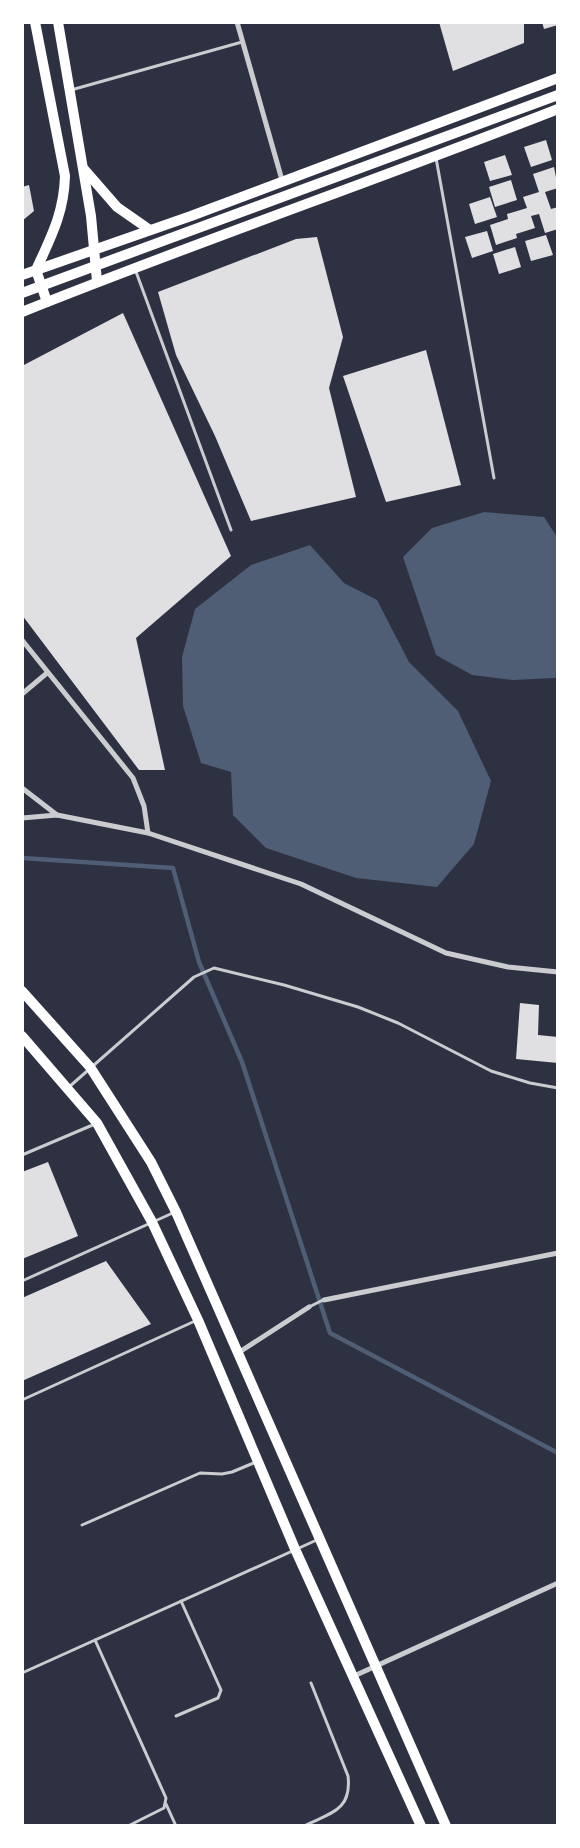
<svg xmlns="http://www.w3.org/2000/svg" width="580" height="1848" viewBox="0 0 580 1848" font-family="'IBM Plex Serif',serif">
<style>
.water{fill:#4f5d75}
.lines{fill:none;stroke-linecap:round;stroke-linejoin:round}
.stream{stroke:#4f5d75;stroke-width:4.5}
.building{fill:#e0e0e3}
.service{stroke:#caccd0;stroke-width:3}
.minor{stroke:#caccd0;stroke-width:5}
.primary{stroke:#fff;stroke-width:10}
.trunk{stroke:#fff;stroke-width:10}
</style>
<rect width="100%" height="100%" fill="#2d3142"/>
<g class="water">
<path d="M484 512 544 517 557 537 558 676 555 678 513 680 472 675 436 655 403 557 432 528Z"/>
<path d="M310 545 344 583 377 600 409 662 458 711 491 781 474 844 437 887 356 878 266 848 233 815 231 772 201 763 183 706 182 657 195 609 251 565Z"/>
</g>
<g class="lines">
<path class="stream" d="M22 858 173 868 199 962 242 1062 330 1333 558 1453"/>
</g>
<g class="building">
<path d="M439 22H524V43L453 71Z"/>
<path d="M542 22H558V25L544 29Z"/>
<path d="M546 140 552 160 531 167 524 147Z"/>
<path d="M505 155 512 175 490 181 484 162Z"/>
<path d="M554 167 558 188 545 192 551 209 558 207V229L545 233 539 214 531 216 535 228 516 234 517 238 496 245 490 225 508 219 507 214 527 208 523 197 539 192 533 174Z"/>
<path d="M511 180 517 200 495 207 489 187Z"/>
<path d="M29 185 34 211 22 221V187Z"/>
<path d="M490 197 497 217 475 224 469 204Z"/>
<path d="M487 231 493 251 472 258 465 237Z"/>
<path d="M546 235 553 255 531 261 525 241Z"/>
<path d="M317 237 343 337 329 388 356 497 251 521 215 436 176 355 158 292 296 239Z"/>
<path d="M515 247 521 267 499 274 493 254Z"/>
<path d="M123 313 231 556 136 638 165 770H139L22 615V366Z"/>
<path d="M426 350 461 485 386 502 343 376Z"/>
<path d="M520 1003 539 1005 538 1035 558 1037V1063L516 1059Z"/>
<path d="M48 1162 78 1236 22 1259V1172Z"/>
<path d="M106 1261 151 1324 22 1381V1298Z"/>
</g>
<g class="lines">
<g class="service">
<path d="M71 90 242 42"/>
<path d="M436 158 494 478"/>
<path d="M135 269 231 530"/>
<path d="M69 1087 194 977 214 968 284 985 358 1007 398 1023 491 1071 530 1083 558 1088"/>
<path d="M22 1155 95 1124"/>
<path d="M22 1281 175 1212"/>
<path d="M309 1307 323 1300"/>
<path d="M22 1400 195 1321"/>
<path d="M82 1525 200 1473 222 1474 232 1472 256 1462"/>
<path d="M95 1640 166 1798 164 1808 128 1826"/>
<path d="M22 1673 319 1539"/>
<path d="M176 1716 218 1698 221 1690 181 1601"/>
<path d="M166 1804 176 1826"/>
<path d="M304 1826C330 1813 352 1811 348 1776L311 1683"/>
</g>
<g class="minor">
<path d="M237 22 282 180"/>
<path d="M22 640 133 778 144 806 148 833"/>
<path d="M22 694 47 673"/>
<path d="M22 788 57 815"/>
<path d="M22 818 57 815 148 833 301 884 446 953 508 967 558 972"/>
<path d="M324 1300 558 1253"/>
<path d="M238 1353 309 1307"/>
<path d="M354 1676 558 1583"/>
</g>
<g class="primary">
<path d="M22 275 191 216 558 78"/>
<path d="M22 312C199 241 380 179 558 109"/>
</g>
<g class="trunk">
<path d="M35 22 65 176C64 213 51 237 36 270L47 302"/>
<path d="M58 22 91 216 97 281"/>
<path d="M83 168 117 207 150 230"/>
<path d="M22 293 558 95"/>
<path d="M22 991 90 1067 151 1162 176 1212 446 1826"/>
<path d="M22 1036 97 1123 152 1222 198 1320 295 1549 421 1826"/>
</g>
</g>
<rect width="580" height="1848" fill="none" stroke="#ffffff" stroke-width="48"/>
</svg>
